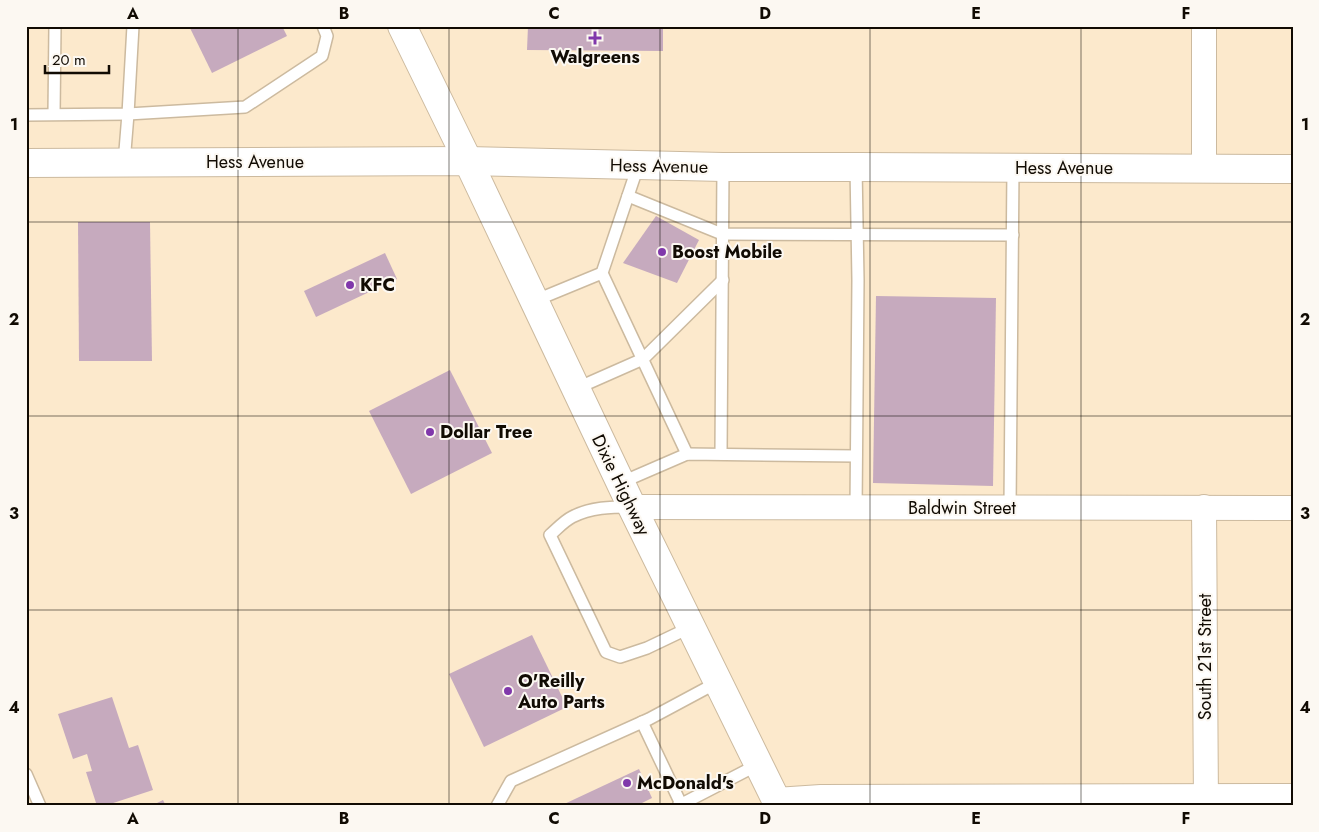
<svg xmlns="http://www.w3.org/2000/svg" width="1319" height="832" viewBox="0 0 1319 832" font-family="Jost,sans-serif">
<style>
.building{fill:#c6aabe}
.lines{fill:none;stroke-linecap:round;stroke-linejoin:round}
.service-casing{stroke:#ccba9f;stroke-width:14}
.minor-casing{stroke:#ccba9f;stroke-width:26}
.tertiary-casing{stroke:#ccba9f;stroke-width:30}
.secondary-casing{stroke:#ccba9f;stroke-width:30}
.service{stroke:#fff;stroke-width:11}
.minor{stroke:#fff;stroke-width:24}
.tertiary{stroke:#fff;stroke-width:28}
.secondary{stroke:#fff;stroke-width:28}
.grid{fill:none;stroke:#110b03;stroke-width:1;stroke-opacity:0.55}
.poi-dot{fill:#8038ab;stroke:#fcf8f2;stroke-width:2}
.labels{text-anchor:middle;dominant-baseline:central;stroke-width:4;stroke-linejoin:round;paint-order:stroke}
.poi-label{font-size:18px;font-weight:bold;fill:#110b03;stroke:#fcf8f2;text-anchor:start}
.street-label{font-size:18px;fill:#110b03;stroke:#fcf8f2}
.neatline{fill:none;stroke:#110b03;stroke-width:2}
.grid-label{font-size:16px;text-anchor:middle;font-weight:bold;fill:#110b03}
</style>
<rect width="100%" height="100%" fill="#fce9cc"/>
<g class="building">
<path d="M189 26H282L287 36 212 73Z"/>
<path d="M528 26H663V51L527 50Z"/>
<path d="M656 216 699 240 677 283 623 263Z"/>
<path d="M78 222H150L152 361H79Z"/>
<path d="M385 253 397 279 316 317 304 291Z"/>
<path d="M876 296 996 298 993 486 873 483Z"/>
<path d="M450 370 492 453 411 494 369 411Z"/>
<path d="M532 635 567 707 484 747 449 674Z"/>
<path d="M112 697 129 748 138 745 153 790 104 806H97L86 772 92 771 87 754 73 759 58 714Z"/>
<path d="M639 769 652 798 636 806H560Z"/>
<path d="M163 800 166 806H151Z"/>
</g>
<g class="lines">
<g class="service-casing">
<g id="service">
<path d="M54 114 55 26"/>
<path d="M26 115 128 114 245 107 322 56 327 36 323 26"/>
<path d="M124 163 128 114 133 26"/>
<path d="M628 196 722 234 1013 235"/>
<path d="M602 273 687 454"/>
<path d="M534 301 602 273 638 166"/>
<path d="M575 389 643 359 723 280"/>
<path d="M721 454 723 167"/>
<path d="M620 483 687 454 856 456"/>
<path d="M632 507C611 507 591 507 572 517 564 521 557 529 550 535L606 652 620 657 647 648 691 627"/>
<path d="M1010 507 1013 168"/>
<path d="M856 509 858 280 856 167"/>
<path d="M642 722 681 804"/>
<path d="M26 774 40 806"/>
<path d="M497 806 511 781 649 719 718 682"/>
<path d="M678 806 759 764"/>
</g>
</g>
<g class="minor-casing">
<g id="minor">
<path d="M1204 26V168"/>
<path d="M632 507C852 508 1072 507 1293 508"/>
<path d="M1204 507 1206 806"/>
<path d="M776 800 821 797 1293 796"/>
</g>
</g>
<g class="tertiary-casing">
<path id="tertiary" d="M26 163 468 161 723 167H856L1293 169"/>
</g>
<g class="secondary-casing">
<path id="secondary" d="M402 26 468 161 632 507 779 806"/>
</g>
<use href="#service" class="service"/>
<use href="#minor" class="minor"/>
<use href="#tertiary" class="tertiary"/>
<use href="#secondary" class="secondary"/>
</g>
<path class="grid" d="M238 26V806M449 26V806M660 26V806M870 26V806M1081 26V806M26 222H1293M26 416H1293M26 610H1293"/>
<g class="poi-dot">
<path d="M592.5 30.5h5v5h5v5h-5v5h-5v-5h-5v-5h5z"/>
<circle cx="662" cy="252" r="5"/>
<circle cx="350" cy="285" r="5"/>
<circle cx="430" cy="432" r="5"/>
<circle cx="508" cy="691" r="5"/>
<circle cx="627" cy="783" r="5"/>
</g>
<g class="labels">
<g class="poi-label">
<text x="595" y="57" text-anchor="middle">Walgreens</text>
<text x="672" y="252">Boost Mobile</text>
<text x="360" y="285">KFC</text>
<text x="440" y="432">Dollar Tree</text>
<text x="518" y="681">O'Reilly<tspan x="518" dy="21">Auto Parts</tspan></text>
<text x="637" y="783">McDonald's</text>
</g>
<g class="street-label">
<text x="255" y="162">Hess Avenue</text>
<text transform="translate(659 166) rotate(1)">Hess Avenue</text>
<text x="1064" y="168">Hess Avenue</text>
<text transform="translate(621 485) rotate(64)">Dixie Highway</text>
<text x="962" y="508">Baldwin Street</text>
<text transform="translate(1205 657) rotate(-90)">South 21st Street</text>
</g>
</g>
<rect width="1319" height="832" fill="none" stroke="#fcf8f2" stroke-width="55"/>
<path d="M45 65v8h64v-8" fill="none" stroke="#110b03" stroke-width="2.5"/>
<text x="52" y="65" font-size="15" fill="#110b03" stroke="#fcf8f2" stroke-width="4" paint-order="stroke">20 m</text>
<rect x="28" y="28" width="1264" height="776" class="neatline"/>
<g class="grid-label">
<text x="133" y="19">A</text>
<text x="344" y="19">B</text>
<text x="554" y="19">C</text>
<text x="765" y="19">D</text>
<text x="976" y="19">E</text>
<text x="1186" y="19">F</text>
<text x="14" y="130">1</text>
<text x="1305" y="130">1</text>
<text x="14" y="325">2</text>
<text x="1305" y="325">2</text>
<text x="14" y="519">3</text>
<text x="1305" y="519">3</text>
<text x="14" y="713">4</text>
<text x="1305" y="713">4</text>
<text x="133" y="824">A</text>
<text x="344" y="824">B</text>
<text x="554" y="824">C</text>
<text x="765" y="824">D</text>
<text x="976" y="824">E</text>
<text x="1186" y="824">F</text>
</g>
</svg>
